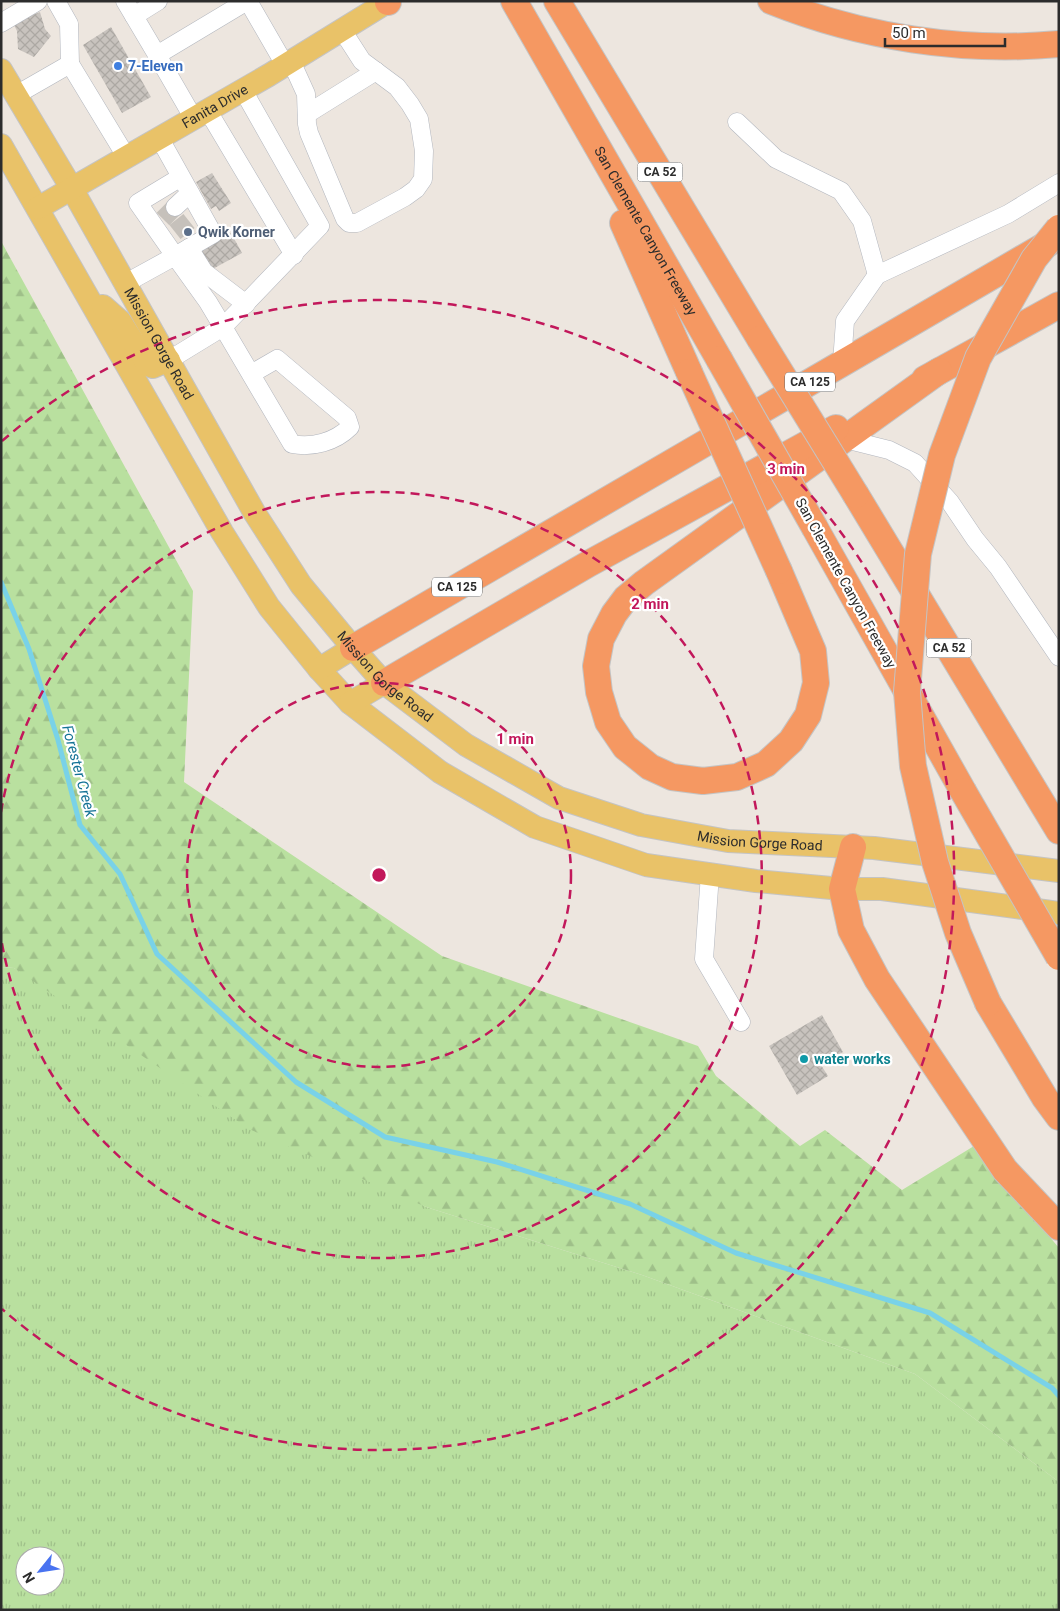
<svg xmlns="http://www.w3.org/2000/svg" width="1060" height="1611" viewBox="0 0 1060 1611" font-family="Roboto,sans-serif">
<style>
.grass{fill:url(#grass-tufts);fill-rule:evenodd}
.forest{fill:url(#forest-firs)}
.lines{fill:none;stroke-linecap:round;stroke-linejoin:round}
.stream{stroke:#79d2e8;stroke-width:5}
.building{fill:url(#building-cross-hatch)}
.minor-tunnel{stroke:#c6c1bb;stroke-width:18;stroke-dasharray:18 9;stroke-linecap:butt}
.minor-casing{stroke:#b2b6be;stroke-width:19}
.major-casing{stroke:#c4c4c4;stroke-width:24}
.highway-casing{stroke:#c4c4c4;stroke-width:28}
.minor{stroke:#fff;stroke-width:18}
.major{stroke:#e9c268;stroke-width:22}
.highway{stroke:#f59862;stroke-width:26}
.highway-bridge-casing{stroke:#c4c4c4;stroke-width:28;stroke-linecap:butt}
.highway-bridge{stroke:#f59862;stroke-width:26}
.ring{fill:none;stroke:#c2185b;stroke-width:2.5;stroke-dasharray:9 6}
.shop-dot{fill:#3f7fe0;stroke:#fff;stroke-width:2}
.service-dot{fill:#5c6f8a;stroke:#fff;stroke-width:2}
.culture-dot{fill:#0f9aa8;stroke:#fff;stroke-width:2}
.labels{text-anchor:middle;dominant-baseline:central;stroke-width:4.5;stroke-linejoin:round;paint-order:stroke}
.shield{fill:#fff;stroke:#6b6b6b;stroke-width:1}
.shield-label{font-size:12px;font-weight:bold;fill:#2c2c2c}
.shop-label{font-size:14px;font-weight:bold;fill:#366cbe;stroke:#fff;text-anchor:start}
.street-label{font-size:14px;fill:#2c2c2c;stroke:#fff}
.service-label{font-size:14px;font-weight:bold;fill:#4e5e75;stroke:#fff;text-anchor:start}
.culture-label{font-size:14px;font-weight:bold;fill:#0d838f;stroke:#fff;text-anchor:start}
.water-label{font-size:15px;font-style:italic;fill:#157396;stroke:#fff}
.centre{fill:#c2185b;stroke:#fff;stroke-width:2.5}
.ring-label{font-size:15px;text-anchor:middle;font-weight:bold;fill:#c2185b;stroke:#fff;stroke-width:4.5;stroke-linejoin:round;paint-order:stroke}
</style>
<defs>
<pattern id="grass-tufts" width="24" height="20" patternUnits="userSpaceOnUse" patternTransform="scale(1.25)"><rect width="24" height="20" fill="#b9e09f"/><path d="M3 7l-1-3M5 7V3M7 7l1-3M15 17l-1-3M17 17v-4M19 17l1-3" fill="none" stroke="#9fc089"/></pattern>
<pattern id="forest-firs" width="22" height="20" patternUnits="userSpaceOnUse" patternTransform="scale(1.25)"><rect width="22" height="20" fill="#b9e09f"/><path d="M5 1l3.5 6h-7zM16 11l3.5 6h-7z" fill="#9fc089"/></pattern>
<pattern id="building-cross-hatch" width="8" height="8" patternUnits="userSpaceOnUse" patternTransform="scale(1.25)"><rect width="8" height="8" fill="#c8c3be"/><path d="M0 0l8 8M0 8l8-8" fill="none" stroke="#aca8a3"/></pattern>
</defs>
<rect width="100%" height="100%" fill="#ede6df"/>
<path class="grass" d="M1 967 14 968 426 1207 642 1275 915 1374 1059 1482V1610H1ZM25 1556H55V1586H25Z"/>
<path class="forest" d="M1 241 193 591 184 782 442 956 698 1046 716 1076 800 1146 825 1130 902 1190 974 1146 1059 1248V1482L915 1374 642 1275 426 1207 249 1129 14 968 1 967Z"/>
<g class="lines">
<path class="stream" d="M1 582 29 649 58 740 80 825 120 874 157 954 296 1082 385 1137 497 1162 630 1204 736 1253 930 1313 1052 1388 1059 1396"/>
</g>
<g class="building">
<path d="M40 12 45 29 51 36 34 57 18 49 17 31 13 23Z"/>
<path d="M111 27 151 97 122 113 83 45Z"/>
<path d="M212 173 231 203 219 211 216 206 211 209 196 182Z"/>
<path d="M231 233 242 253 209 271 198 251Z"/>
<path d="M822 1015 843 1052 821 1065 828 1076 797 1095 769 1046Z"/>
</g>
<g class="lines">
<g class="minor-tunnel">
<path d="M163 219 175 207"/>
<path d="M175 232 189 221"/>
</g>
<g class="minor-casing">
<g id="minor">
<path d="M56 1 69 24 70 64"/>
<path d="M125 1 157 55"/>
<path d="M248 1 285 65"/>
<path d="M134 16 158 1"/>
<path d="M1 23 38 1"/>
<path d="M291 61 306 94 307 124 309 133 345 219 349 223H357L405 197 416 189 423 179 424 151 419 119 410 104 397 87 362 61 342 30"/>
<path d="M16 95 70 64 127 158"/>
<path d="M208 111 294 255"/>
<path d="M307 114 376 71"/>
<path d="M194 119 157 55 247 1"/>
<path d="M737 122 776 159 841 191 862 221 877 275"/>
<path d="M160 139 213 234 175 256 138 203 181 177"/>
<path d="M175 207 190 193"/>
<path d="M189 248 204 272 246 304"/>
<path d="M126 283 175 256 208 302 223 327 320 226 243 90"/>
<path d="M169 360 223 327C246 366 269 405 292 444 312 448 335 442 350 427L347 418 277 359 251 374"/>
<path d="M842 363 845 321 877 275 1008 214 1059 183"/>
<path d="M845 439 889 450 915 463 950 502 975 539 998 567 1059 657"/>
<path d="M710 874 704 959 741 1022"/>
</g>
</g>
<g class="major-casing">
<g id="major">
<path id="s1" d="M1 70 72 189 254 512 301 585 353 648 384 683 466 745 559 798 641 825 728 841 874 848 1059 871"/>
<path d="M1 145 222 532 269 607 319 669 350 703 440 772 535 827 646 865 756 881 842 889H882L1059 913"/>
<path id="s2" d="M38 208 269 75 389 1"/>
<path d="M103 306 120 321 148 365 153 367 169 360"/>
<path d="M319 669 353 648"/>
<path d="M350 703 384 683"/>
</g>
</g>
<g class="highway-casing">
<g id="highway">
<path d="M388 1V2"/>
<path id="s3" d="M514 1 719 359"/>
<path d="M557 1 760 339"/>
<path d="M771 1C861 37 962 53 1059 44"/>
<path d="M623 223 689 372"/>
<path d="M925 379 1059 305"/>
<path d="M856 495 1059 831"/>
<path d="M815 528 963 791"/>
<path d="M779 571 813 651 816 683 808 715 791 741 766 764 737 777 703 781 672 777 650 767 625 747 608 722 599 692 596 666 601 639 614 614 626 598 644 583 939 371"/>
<path d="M353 648 1049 243"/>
<path d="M384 683 590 563 836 428"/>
<path d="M853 847 842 889 851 930 877 979 1005 1170 1059 1227"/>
<path d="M988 1003 1045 1098 1059 1117"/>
</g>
</g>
<use href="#minor" class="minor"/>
<use href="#major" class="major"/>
<use href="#highway" class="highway"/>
<g class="highway-bridge-casing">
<g id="highway-bridge">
<path d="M760 339 856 495"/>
<path d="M719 359 815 528"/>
<path d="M689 372 779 571"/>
<path d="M963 791 1059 957"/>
<path d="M988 1003 958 933 935 862 913 766 907 692 918 554 942 455 978 358 1034 259 1059 228"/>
</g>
</g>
<use href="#highway-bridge" class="highway-bridge"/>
</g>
<g class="ring">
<circle cx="379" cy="875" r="192"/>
<path d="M1 812A383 383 0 1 1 1 938"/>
<path d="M2 441A575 575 0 1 1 2 1309"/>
</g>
<circle class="shop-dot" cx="118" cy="66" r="5"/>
<circle class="service-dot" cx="188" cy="232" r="5"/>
<circle class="culture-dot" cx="804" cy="1059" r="5"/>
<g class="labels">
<g class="shield">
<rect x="637.5" y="162.5" width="45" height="19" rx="4"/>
<rect x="785" y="372.5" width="50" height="19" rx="4"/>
<rect x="432" y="577.5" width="50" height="19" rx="4"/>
<rect x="926.5" y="638.5" width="45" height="19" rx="4"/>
</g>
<g class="shield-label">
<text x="660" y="172">CA 52</text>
<text x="810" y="382">CA 125</text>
<text x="457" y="587">CA 125</text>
<text x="949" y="648">CA 52</text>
</g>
<g class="shop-label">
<text x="128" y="66">7-Eleven</text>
</g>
<g class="street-label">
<text stroke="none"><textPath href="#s2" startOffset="204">Fanita Drive</textPath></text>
<text stroke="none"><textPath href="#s3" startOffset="265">San Clemente Canyon Freeway</textPath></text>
<text stroke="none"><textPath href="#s1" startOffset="316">Mission Gorge Road</textPath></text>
<text transform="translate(846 583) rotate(61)">San Clemente Canyon Freeway</text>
<text stroke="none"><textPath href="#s1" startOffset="721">Mission Gorge Road</textPath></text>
<text stroke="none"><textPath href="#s1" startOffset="1141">Mission Gorge Road</textPath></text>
</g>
<g class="service-label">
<text x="198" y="232">Qwik Korner</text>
</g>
<g class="culture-label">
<text x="814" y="1059">water works</text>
</g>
<g class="water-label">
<text transform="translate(79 771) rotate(75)">Forester Creek</text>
</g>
</g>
<circle cx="379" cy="875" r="8" class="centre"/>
<g class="ring-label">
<text x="786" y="474">3 min</text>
<text x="650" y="609">2 min</text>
<text x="515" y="744">1 min</text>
</g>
<rect width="1060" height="1611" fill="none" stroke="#2c2c2c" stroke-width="5"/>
<g transform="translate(40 1571) rotate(240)"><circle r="24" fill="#ffffff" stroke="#ababab"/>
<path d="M0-4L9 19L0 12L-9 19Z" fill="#4973f0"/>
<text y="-8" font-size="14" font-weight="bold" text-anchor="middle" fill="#2c2c2c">N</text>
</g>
<path d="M885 38v8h120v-8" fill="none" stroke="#2c2c2c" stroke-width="2.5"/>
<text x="892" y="38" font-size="15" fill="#2c2c2c" stroke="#ffffff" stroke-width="4" paint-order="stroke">50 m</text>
</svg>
